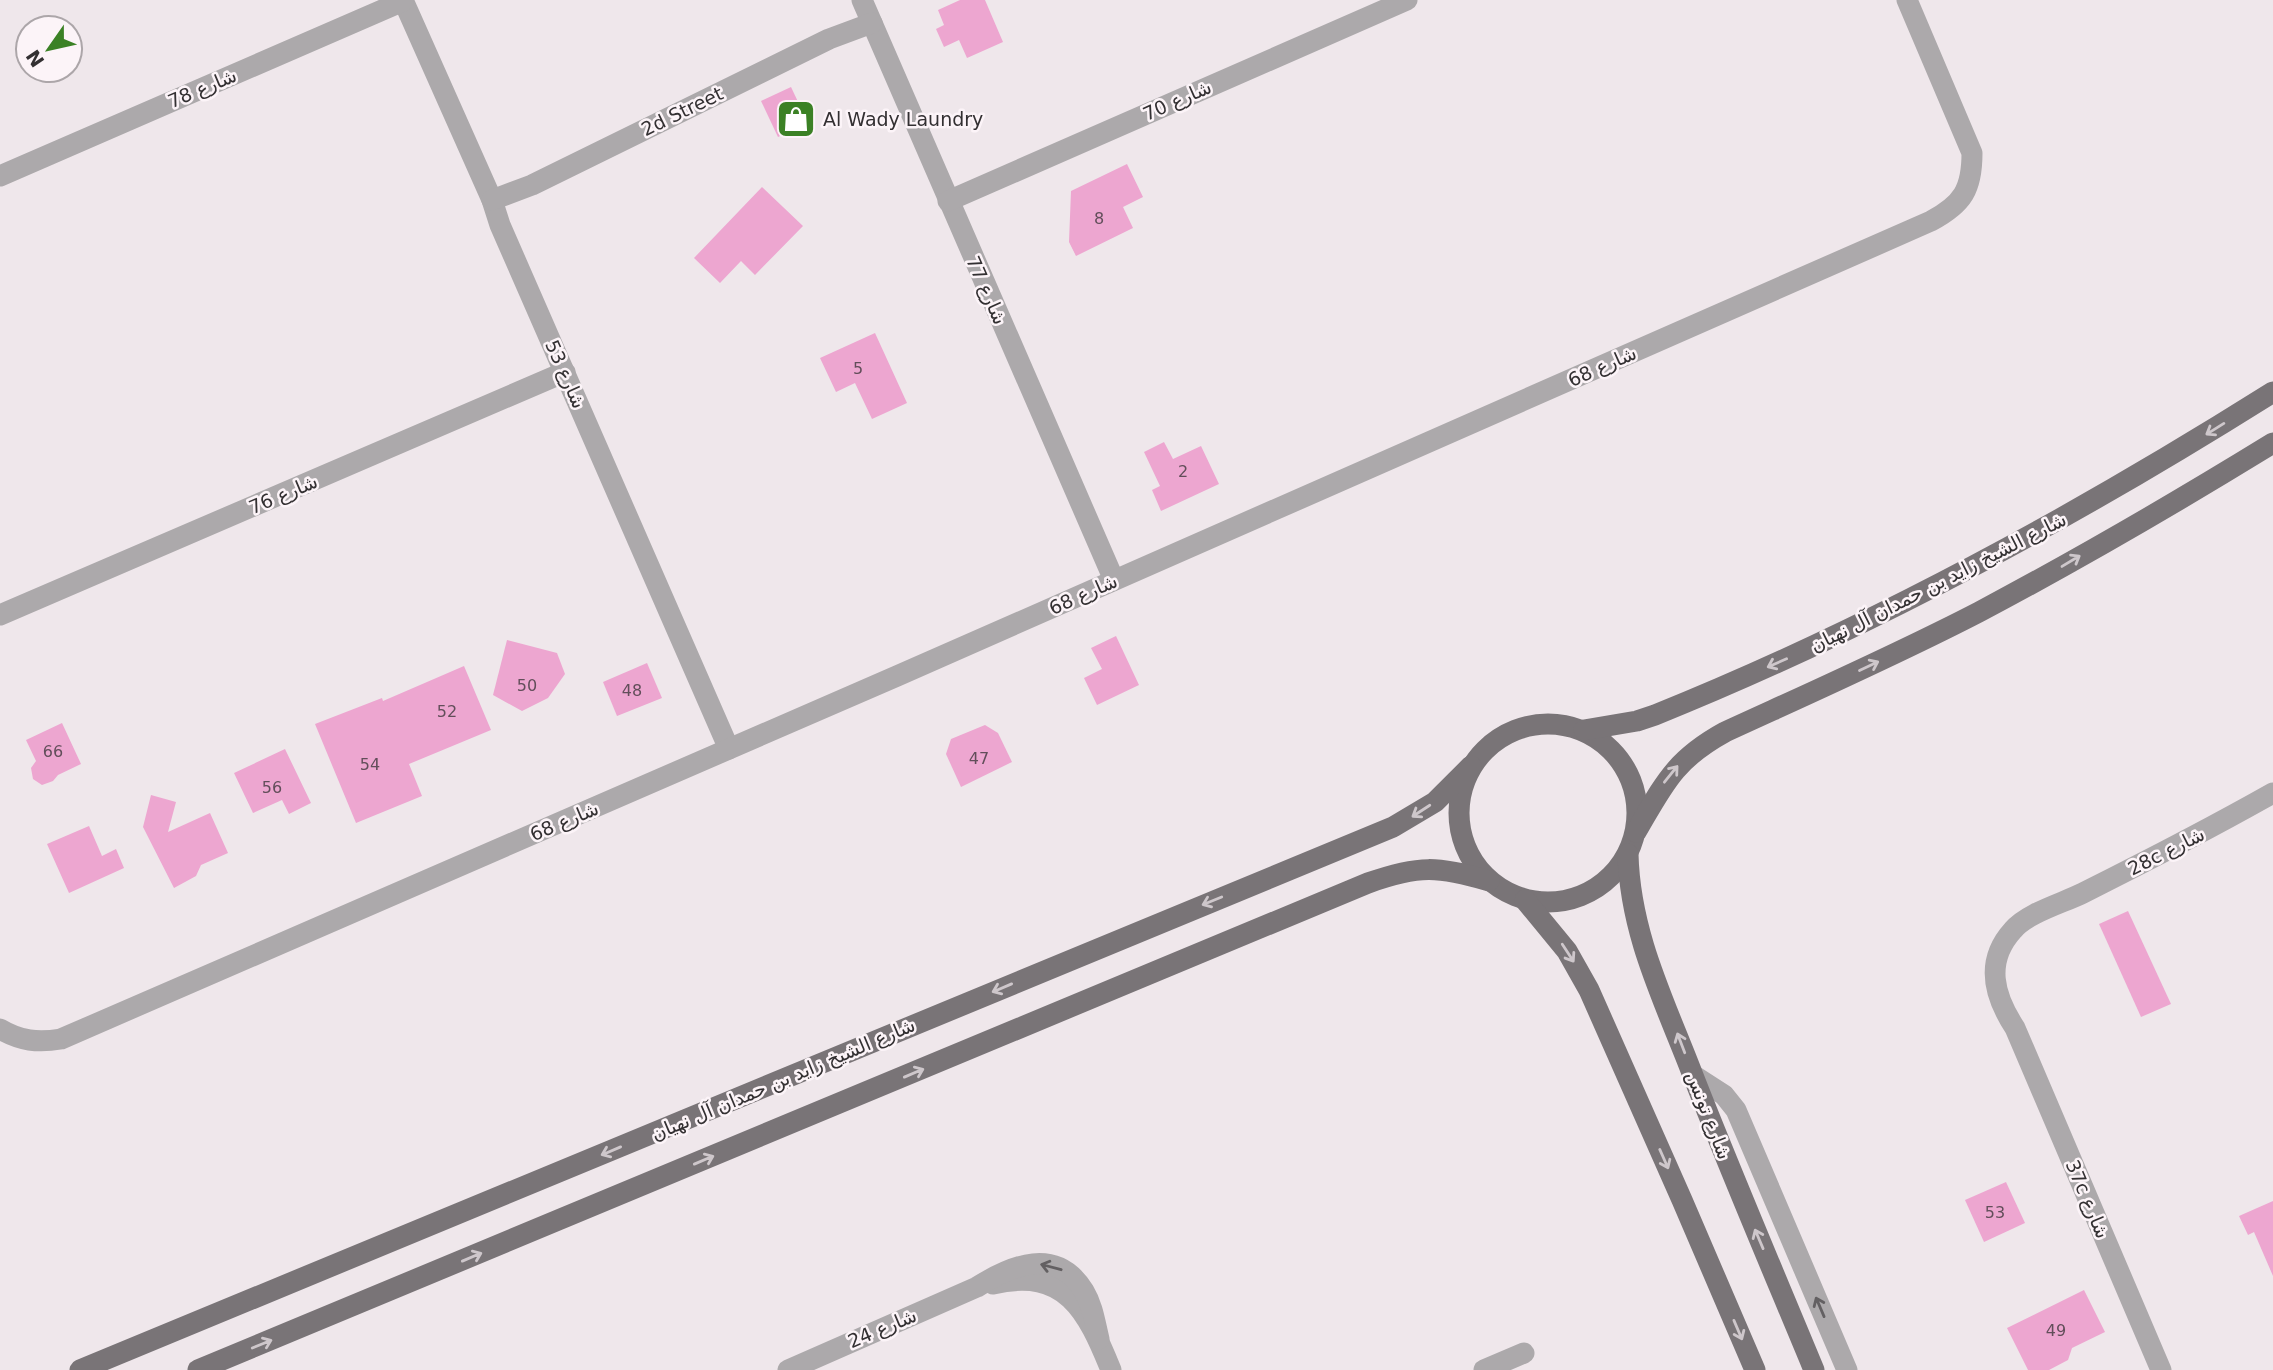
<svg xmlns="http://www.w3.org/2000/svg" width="2273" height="1370" viewBox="0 0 2273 1370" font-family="'DejaVu Sans','Noto Naskh Arabic',sans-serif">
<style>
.building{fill:#eda6d0}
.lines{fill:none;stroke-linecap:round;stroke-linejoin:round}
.minor{stroke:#aca9ab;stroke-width:21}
.major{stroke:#797477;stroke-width:21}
.oneway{stroke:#cec7cb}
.oneway2{stroke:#636062}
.labels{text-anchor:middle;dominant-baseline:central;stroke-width:5;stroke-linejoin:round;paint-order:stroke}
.number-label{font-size:16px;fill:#624e5a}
.street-label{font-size:19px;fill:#333032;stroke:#fcf4f8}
.poi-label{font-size:19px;fill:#333032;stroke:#fcf4f8;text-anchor:start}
</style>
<rect width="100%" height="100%" fill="#efe7eb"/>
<g class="building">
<path d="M960 0H985L1003 42 967 58 959 40 944 47 936 29 944 25 938 10Z"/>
<path d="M791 87 808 123 778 137 761 101Z"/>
<path d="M1127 164 1143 197 1123 207 1133 228 1076 256 1069 242 1071 191Z"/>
<path d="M762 187 803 226 755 275 741 261 720 283 694 258Z"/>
<path d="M875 333 907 403 872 419 855 383 836 392 820 358Z"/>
<path d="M1164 442 1173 459 1201 446 1219 484 1161 511 1152 490 1160 486 1144 452Z"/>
<path d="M1116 636 1139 685 1097 705 1084 678 1102 669 1091 648Z"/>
<path d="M507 640 557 653 565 674 548 698 522 711 493 695Z"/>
<path d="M647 663 662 698 617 716 603 682Z"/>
<path d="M464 666 491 730 409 764 422 796 356 823 315 724 382 698 383 701Z"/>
<path d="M62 723 81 764 58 775 53 781 42 785 33 779 31 768 36 761 26 740Z"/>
<path d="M985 725 998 733 1012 762 961 787 946 754 951 739Z"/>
<path d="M285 749 311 803 289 814 282 800 253 813 234 773Z"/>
<path d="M151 795 176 802 168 832 210 813 228 853 201 865 196 876 174 888 143 827Z"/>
<path d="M89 826 102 856 116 849 124 868 69 893 47 844Z"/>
<path d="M2128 911 2171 1004 2141 1017 2099 924Z"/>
<path d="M2006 1182 2025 1223 1984 1242 1965 1200Z"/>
<path d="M2273 1201V1276L2254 1232 2248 1235 2239 1216Z"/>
<path d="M2084 1290 2105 1332 2072 1348 2068 1360 2049 1370H2028L2007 1328Z"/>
</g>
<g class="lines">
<g class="minor">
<path d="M403 0 492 200 500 225 729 749"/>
<path d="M862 0 1114 580"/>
<path d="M0 176 403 1"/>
<path d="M492 200 532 185 829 39 872 23"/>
<path d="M948 201 1407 0"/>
<path d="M0 615 565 372"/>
<path d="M0 1029C20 1041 38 1043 61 1039L897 676 1931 221C1963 204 1972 189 1972 153L1907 0"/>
<path d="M1693 1075 1724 1095 1736 1110 1847 1370"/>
<path d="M993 1284C1066 1267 1087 1311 1111 1370"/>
<path d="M788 1370 977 1287C1012 1265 1056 1246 1084 1291 1093 1306 1095 1323 1099 1339"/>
<path d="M1484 1370 1524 1353"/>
<path d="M2161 1370 2015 1028C1994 996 1984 962 2013 930 2027 913 2063 903 2083 893 2147 861 2211 828 2273 793"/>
</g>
<g class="major">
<circle cx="1548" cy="813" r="89"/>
<path d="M1584 730 1637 721 1655 715C1871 628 2076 516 2273 392"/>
<path d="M1636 832C1664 784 1674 760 1725 732 1810 693 1896 655 1979 612 2079 559 2177 502 2273 443"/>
<path d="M1628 854C1630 934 1664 1000 1692 1073 1731 1173 1773 1271 1814 1370"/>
<path d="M1525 900 1567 951 1589 990 1682 1200 1755 1370"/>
<path d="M80 1370 1393 827 1435 802 1471 766"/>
<path d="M198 1370 1368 883C1419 865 1438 866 1489 881"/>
</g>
</g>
<defs><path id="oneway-shaft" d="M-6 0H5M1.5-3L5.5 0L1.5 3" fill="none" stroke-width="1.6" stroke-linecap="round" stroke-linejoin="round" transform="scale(1.75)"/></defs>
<g class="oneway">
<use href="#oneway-shaft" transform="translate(2215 429) rotate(148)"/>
<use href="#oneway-shaft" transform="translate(2071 561) rotate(-31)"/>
<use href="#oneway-shaft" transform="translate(1777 663) rotate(156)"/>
<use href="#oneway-shaft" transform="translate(1869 666) rotate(-25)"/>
<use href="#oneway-shaft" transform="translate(1671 774) rotate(-51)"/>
<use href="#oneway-shaft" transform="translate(1421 811) rotate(147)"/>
<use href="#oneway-shaft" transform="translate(1212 901) rotate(158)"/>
<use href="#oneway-shaft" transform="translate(1568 953) rotate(57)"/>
<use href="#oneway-shaft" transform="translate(1002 988) rotate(157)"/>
<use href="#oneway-shaft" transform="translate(1681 1043) rotate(-111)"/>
<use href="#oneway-shaft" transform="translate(914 1073) rotate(-23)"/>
<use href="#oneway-shaft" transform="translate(611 1151) rotate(157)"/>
<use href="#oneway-shaft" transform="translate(1664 1159) rotate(66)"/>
<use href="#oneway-shaft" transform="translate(704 1160) rotate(-23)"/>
<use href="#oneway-shaft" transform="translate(1759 1239) rotate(-113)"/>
<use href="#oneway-shaft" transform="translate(472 1257) rotate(-23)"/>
<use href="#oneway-shaft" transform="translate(1738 1330) rotate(67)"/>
<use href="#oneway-shaft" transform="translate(262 1344) rotate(-22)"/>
</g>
<g class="oneway2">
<use href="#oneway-shaft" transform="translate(1051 1267) rotate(-165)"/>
<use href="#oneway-shaft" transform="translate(1820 1307) rotate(-113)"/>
</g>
<defs>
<g id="shop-square" transform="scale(2.0125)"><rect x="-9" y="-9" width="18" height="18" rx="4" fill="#3b8125" stroke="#fcf4f8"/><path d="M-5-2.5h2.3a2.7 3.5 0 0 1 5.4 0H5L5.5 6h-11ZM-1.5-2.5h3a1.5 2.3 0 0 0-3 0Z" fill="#fff"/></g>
</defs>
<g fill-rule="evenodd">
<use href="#shop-square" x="796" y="119"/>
</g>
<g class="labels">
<g class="number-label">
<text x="1099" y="218">8</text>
<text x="858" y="368">5</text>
<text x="1183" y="471">2</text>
<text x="527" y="685">50</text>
<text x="632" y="690">48</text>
<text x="447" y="711">52</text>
<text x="53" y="751">66</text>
<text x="979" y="758">47</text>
<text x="370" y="764">54</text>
<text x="272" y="787">56</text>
<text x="1995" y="1212">53</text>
<text x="2056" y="1330">49</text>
</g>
<g class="street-label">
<text transform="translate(202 88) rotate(-23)">شارع 78</text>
<text transform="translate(1177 100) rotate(-24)">شارع 70</text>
<text transform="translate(682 111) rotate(-26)">2d Street</text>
<text transform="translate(987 290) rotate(66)">شارع 77</text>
<text transform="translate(1602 366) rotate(-24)">شارع 68</text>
<text transform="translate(566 374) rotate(66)">شارع 53</text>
<text transform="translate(283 494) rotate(-23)">شارع 76</text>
<text transform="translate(1938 582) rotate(-27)">شارع الشيخ زايد بن حمدان آل نهيان</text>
<text transform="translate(1083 594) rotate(-24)">شارع 68</text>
<text transform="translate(564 821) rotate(-23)">شارع 68</text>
<text transform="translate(2166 851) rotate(-27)">28c شارع</text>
<text transform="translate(783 1079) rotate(-23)">شارع الشيخ زايد بن حمدان آل نهيان</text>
<text transform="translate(1709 1115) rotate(69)">شارع تونس</text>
<text transform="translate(2088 1199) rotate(67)">37c شارع</text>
<text transform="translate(882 1328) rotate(-23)">شارع 24</text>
</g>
<g class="poi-label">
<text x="823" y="119">Al Wady Laundry</text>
</g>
</g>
<g transform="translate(49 49) rotate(236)"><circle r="33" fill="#fcf4f8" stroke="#aca6a9" stroke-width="2"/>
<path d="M0-5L12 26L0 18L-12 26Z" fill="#3b8125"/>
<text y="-10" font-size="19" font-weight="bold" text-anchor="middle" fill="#333032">N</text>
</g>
</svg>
